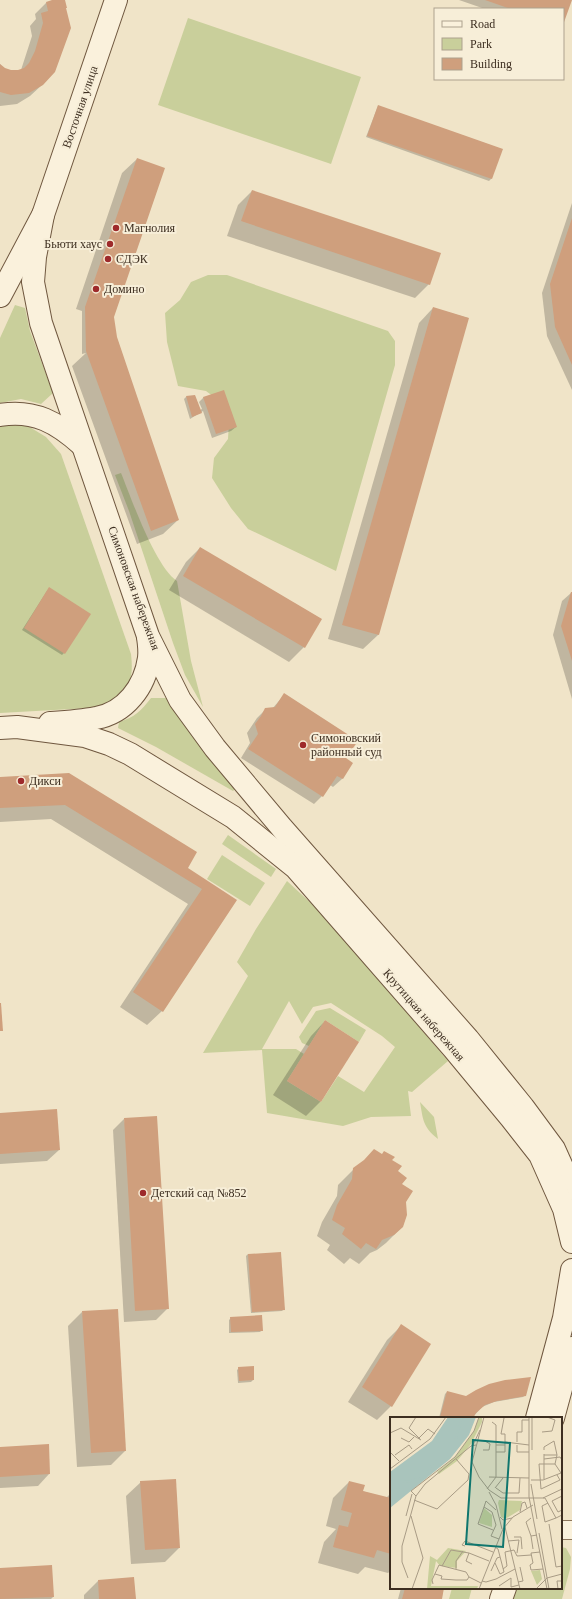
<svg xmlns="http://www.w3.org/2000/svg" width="572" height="1599" viewBox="0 0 572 1599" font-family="'Times New Roman',serif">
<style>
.green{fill:#c9cf9b;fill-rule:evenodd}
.shadow{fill:#0003}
.building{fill:#cf9f7d}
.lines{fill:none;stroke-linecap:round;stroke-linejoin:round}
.street-casing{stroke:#8d765c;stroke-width:20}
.secondary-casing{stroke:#6f573f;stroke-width:24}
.street{stroke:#faf1dc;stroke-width:18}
.secondary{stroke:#faf1dc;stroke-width:22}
.poi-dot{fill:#9e2a2b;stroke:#f7eed8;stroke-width:1.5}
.labels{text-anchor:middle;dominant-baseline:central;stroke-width:4;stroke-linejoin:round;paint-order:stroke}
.street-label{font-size:12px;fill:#3d2e20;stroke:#f7eed8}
.poi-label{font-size:12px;fill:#3d2e20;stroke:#f7eed8;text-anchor:start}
.inset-river{fill:none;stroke:#a9c4bc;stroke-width:2}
.inset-road{fill:none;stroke:#a89b85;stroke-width:1}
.view{fill:#0f766e;fill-opacity:0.15;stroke:#0f766e;stroke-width:2}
.inset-edge{fill:none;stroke:#3d2e20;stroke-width:2}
</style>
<rect width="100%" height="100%" fill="#f0e4c8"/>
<g class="green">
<path d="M188 18 361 77 331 164 158 105Z"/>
<path d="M208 275H227L388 331 395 341V365L336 571 248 529 231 508 212 478 214 458 228 439 229 422 226 406 206 391 178 386 167 342 165 313 180 300 191 282Z"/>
<path d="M15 305 25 308 30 331 53 393 41 404 21 399 0 403V338Z"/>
<path d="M7 424 28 426 46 437 61 454 131 654C134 680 129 691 108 707L0 713V425Z"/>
<path d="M121 473C132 500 155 566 177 581L191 661 203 707 185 675 173 643 129 511 115 475Z"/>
<path d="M151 698H169L239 785 233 791 156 747 118 728 119 722C135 717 141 711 151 698Z"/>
<path d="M228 835 276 869 271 877 222 844Z"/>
<path d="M222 855 265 883 250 906 207 879Z"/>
<path d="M287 881 326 917 448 1061 412 1092 408 1091 411 1116 371 1117 343 1126 267 1113 262 1050 203 1053 248 976 237 962 256 929ZM289 1001 302 1024 313 1007 331 1003 382 1036 395 1047 364 1092 338 1076 321 1102 287 1081 304 1054 296 1049H262Z"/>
<path d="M330 1008 366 1030 359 1042 325 1020 309 1046 302 1043 299 1037 316 1011Z"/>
<path d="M420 1102 434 1117 438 1139C423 1127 423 1120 420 1102Z"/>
<path d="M561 1547 566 1548 571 1557 570 1569 562 1599H512L515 1588H561Z"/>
<path d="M452 1588H472L469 1599H449Z"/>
</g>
<g class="shadow">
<path d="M56 0H64L43 84 30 96 17 104 0 106V64L4 69 11 71 21 70 32 36 30 26 36 19 35 14 46 3Z"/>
<path d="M459 0H571L563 23V9H485Z"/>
<path d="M378 106 501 149 491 179 489 181 366 137Z"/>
<path d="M137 159 113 317 116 337 178 520 163 534 137 544 72 366 86 353 82 354V311L76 309 122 173Z"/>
<path d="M252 191 429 284 415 298 227 236 238 205Z"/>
<path d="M572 203V390L547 336 542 293Z"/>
<path d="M433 308 468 318 378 635 363 649 328 639 419 323Z"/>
<path d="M195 396 200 410 202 409 199 402 204 397 236 427 231 431 212 438 203 411 190 419 184 399 186 397Z"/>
<path d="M200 548 321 619 304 647 289 662 169 590 186 562Z"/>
<path d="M47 591 64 653 62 655 22 630Z"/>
<path d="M571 593H572V699L553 635 562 601Z"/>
<path d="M284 695 345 759 352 763 342 779 333 787 330 785 322 796 314 804 241 758 250 743 247 733 257 718 266 709H272Z"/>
<path d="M69 774 186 869 235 900 162 1011 147 1025 120 1007 188 904 51 819 0 822V778Z"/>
<path d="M325 1021 358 1042 320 1102 306 1116 273 1095 311 1036Z"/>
<path d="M0 1114 59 1150 47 1161 0 1164Z"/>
<path d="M124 1119 168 1308 156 1320 124 1322 113 1130Z"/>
<path d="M391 1160 401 1184 405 1202 402 1227 386 1243 377 1250 370 1253 359 1264 350 1258 344 1264 327 1250 330 1245 317 1236 322 1222 337 1196 338 1185 354 1169Z"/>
<path d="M248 1254 284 1309 282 1311 251 1313 246 1256Z"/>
<path d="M82 1312 125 1451 111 1465 77 1467 68 1326Z"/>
<path d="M231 1318 262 1330 260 1332 229 1333V1320Z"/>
<path d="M401 1326 391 1406 377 1420 348 1402 387 1340Z"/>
<path d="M239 1368 253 1380 251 1382 238 1383 237 1370Z"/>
<path d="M447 1392 466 1397 525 1395 523 1397 494 1402 482 1407 472 1418H439L445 1394Z"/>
<path d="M0 1448 49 1474 38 1486 0 1488Z"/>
<path d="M141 1482 179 1548 165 1562 131 1564 126 1496Z"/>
<path d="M349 1482 362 1491 386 1498 391 1493V1570L388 1573 365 1567 358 1574 318 1563 324 1542 336 1529 326 1526 333 1498Z"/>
<path d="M0 1569 53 1597 51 1599H0Z"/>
<path d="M133 1578 135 1599H84V1595L98 1581Z"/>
<path d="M401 1588H443L441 1599H398Z"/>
</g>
<g class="building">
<path d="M52 0H65L67 8H66L71 28 55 72 43 85 29 93 11 95 0 92V64L5 68 11 70H18L24 68 29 63 35 51 43 23 41 13 48 11 46 2Z"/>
<path d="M485 0H572L563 25V9H511Z"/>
<path d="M378 105 503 149 492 179 367 136Z"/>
<path d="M137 158 165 168 114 317 117 337 179 520 151 531 86 351 85 307Z"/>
<path d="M252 190 441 253 430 285 241 221Z"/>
<path d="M572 218V365L555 327 550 284Z"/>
<path d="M433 307 469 318 379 635 342 625Z"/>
<path d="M224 390 237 427 216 434 203 397Z"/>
<path d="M195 395 202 413 192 417 186 396Z"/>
<path d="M200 547 322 619 305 648 183 576Z"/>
<path d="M49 587 91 614 65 654 24 628Z"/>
<path d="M571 592H572V661L561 626Z"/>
<path d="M284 693 358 741 346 758 353 763 343 779 337 776 323 797 248 749 258 734 255 724 261 716 265 708 275 707Z"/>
<path d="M69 773 197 852 188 868 237 900 163 1012 133 992 202 889 65 805 0 808V777Z"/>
<path d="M0 1003H1L3 1031H0Z"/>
<path d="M325 1020 359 1042 321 1102 287 1081Z"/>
<path d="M57 1109 60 1150 0 1154V1113Z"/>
<path d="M157 1116 169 1309 135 1311 124 1118Z"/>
<path d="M374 1149 382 1154 384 1151 395 1157 392 1160 402 1166 398 1171 407 1178 402 1184 413 1191 406 1202 407 1215 403 1227 394 1235 382 1240 376 1249 366 1243 361 1249 342 1234 345 1228 332 1220 337 1205 352 1179 353 1168 364 1160Z"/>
<path d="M281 1252 285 1310 252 1312 248 1254Z"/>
<path d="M118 1309 126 1451 91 1453 82 1311Z"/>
<path d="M262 1315 263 1331 231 1332 230 1317Z"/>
<path d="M401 1324 431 1344 392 1407 362 1387Z"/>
<path d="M254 1366V1380L239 1381 238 1367Z"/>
<path d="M531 1377 526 1396 497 1401 485 1405 476 1413 473 1418H433L434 1416 440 1417 447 1391 466 1396 476 1390 489 1384 505 1380Z"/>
<path d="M49 1444 50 1474 0 1477V1447Z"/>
<path d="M176 1479 180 1548 145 1550 140 1481Z"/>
<path d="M349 1481 365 1485 363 1491 391 1498V1554L377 1550 374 1558 333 1547 339 1525 348 1527 352 1513 341 1510Z"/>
<path d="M52 1565 54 1597 0 1599V1568Z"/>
<path d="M134 1577 136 1599H99L98 1580Z"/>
<path d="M405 1588H444L442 1599H402Z"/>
</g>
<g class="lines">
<g class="street-casing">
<path id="street" d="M561 1530H572"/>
</g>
<g class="secondary-casing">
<g id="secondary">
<path d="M43 215 35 257 33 282 41 323 148 636 180 700 215 748 282 828 468 1039 523 1107 554 1149 572 1189"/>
<path d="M0 296 43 215 116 0"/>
<path d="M0 415C34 409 58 423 82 445"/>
<path d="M50 723C65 722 81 721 96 718 125 713 145 687 149 658 150 651 149 644 148 637"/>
<path d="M0 728 17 727 85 736 109 744 130 754 233 817 296 868 453 1048 511 1118 540 1155 564 1209 572 1242"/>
<path d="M537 1418 564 1318 572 1270"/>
<path d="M553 1418 572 1348"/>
<path d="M501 1599 505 1588"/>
</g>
</g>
<use href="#street" class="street"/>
<use href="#secondary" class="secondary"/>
</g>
<g class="poi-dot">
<circle cx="116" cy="228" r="4"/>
<circle cx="110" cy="244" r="4"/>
<circle cx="108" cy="259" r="4"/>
<circle cx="96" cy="289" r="4"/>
<circle cx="303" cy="745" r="4"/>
<circle cx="21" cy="781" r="4"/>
<circle cx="143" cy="1193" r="4"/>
</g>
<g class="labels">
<g class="street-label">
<text transform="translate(80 107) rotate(-71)">Восточная улица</text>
<text transform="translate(134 588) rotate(70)">Симоновская набережная</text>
<text transform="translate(424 1015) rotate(49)">Крутицкая набережная</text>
</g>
<g class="poi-label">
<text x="124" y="228">Магнолия</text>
<text x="102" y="244" text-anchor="end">Бьюти хаус</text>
<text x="116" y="259">СДЭК</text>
<text x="104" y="289">Домино</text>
<text x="311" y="738">Симоновский<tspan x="311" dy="14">районный суд</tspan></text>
<text x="29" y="781">Дикси</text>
<text x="151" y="1193">Детский сад №852</text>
</g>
</g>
<g transform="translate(390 1417)">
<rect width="172" height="172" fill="#f0e4c8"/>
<path d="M89 0H92V5L81 27 67 44 49 57 47 55 65 40 84 14ZM109 83 132 84 130 93 115 102 111 100 108 86ZM94 91 102 98V110L89 106ZM58 131 76 134 67 144V151L50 149 46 144 41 169H88L87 172H37L40 139 47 143ZM150 153 152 162 147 168 141 154Z" fill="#c9cf9b"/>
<path d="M58 0H86L79 18 60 42 0 91V55L42 24Z" fill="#a9c4bc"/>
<path class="inset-river" d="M0 79 15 65 34 61 45 43 66 22 72 0"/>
<path class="inset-road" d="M26 0 19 11 30 22M94 0 82 45 89 60 99 73 111 81H155M139 0V80L157 172M152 15 162 14 165 3 157 0M0 16 11 11 31 23M11 21 19 25 24 20M29 21 38 12 45 17M115 25 139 28M127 25V15H132V3H139M83 28 90 13M106 28H115V17H111L114 1M127 28V35H139M93 33H99L100 27 95 24M142 33V0M154 33V30L164 24 167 38M0 35 9 44M106 35H115V28M154 37V62M5 38 19 28 22 32M154 42 170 40 172 43M165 47H149L151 72 170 63 167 58M0 52 40 22 56 0M99 60 139 61M141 63H153L171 56 165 47 167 38H154M141 67 147 102M105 71 113 61M106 71 113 76H129L130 61M97 72 106 60V8L102 5M99 75 106 88 112 112M26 79 21 74 65 40 84 14 89 0M172 79 162 84 168 95 172 93M153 81 172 72M155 81 166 101 172 98M24 83 47 92 78 63 79 57 66 42M158 86 152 89 155 105 166 101M94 90 96 84 106 93M130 95 132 86 135 85 137 91M16 99 22 77M21 99 33 141 22 172M110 100 113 103 122 101M141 101 136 105 141 119M159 107 166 150 172 149M115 110 130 172M103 113 88 107 94 90 102 95 106 108 101 119 109 122M149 116 159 172M124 120H131L132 132M118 124 129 123 127 136M75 129 72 128 75 124 103 135M143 132 141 119 147 118M150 135 141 136 143 146 140 148 141 153 153 152M79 136 76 144 82 147M105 146 110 157 114 155 108 132 105 130M52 149 61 133 79 136 99 144M66 152V144L73 134M113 152 117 149 115 135 124 133 127 139 141 138M101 154 107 141 110 140M45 157 52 159 51 162 66 163H77L79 160M18 161 12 145V129L26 79 35 67 81 29 86 28M92 164 96 165 106 162 125 152M128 165 133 164 130 150M43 167 42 163 49 148 76 155 79 160 91 166M109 169 121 161V170L129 168M89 172 113 112 123 100 143 88M146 172 157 161 172 157M168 172 167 164H172"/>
<path class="view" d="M83 23 120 26 113 130 76 127Z"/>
<rect width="172" height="172" class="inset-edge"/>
</g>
<rect x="434" y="8" width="130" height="72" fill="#f7eed8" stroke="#ada18e"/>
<rect x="442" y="21" width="20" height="6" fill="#faf1dc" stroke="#ada18e"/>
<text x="470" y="28" font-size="12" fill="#3d2e20">Road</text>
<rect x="442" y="38" width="20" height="12" fill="#c9cf9b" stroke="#ada18e"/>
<text x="470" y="48" font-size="12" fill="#3d2e20">Park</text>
<rect x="442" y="58" width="20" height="12" fill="#cf9f7d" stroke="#ada18e"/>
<text x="470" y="68" font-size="12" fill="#3d2e20">Building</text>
</svg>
